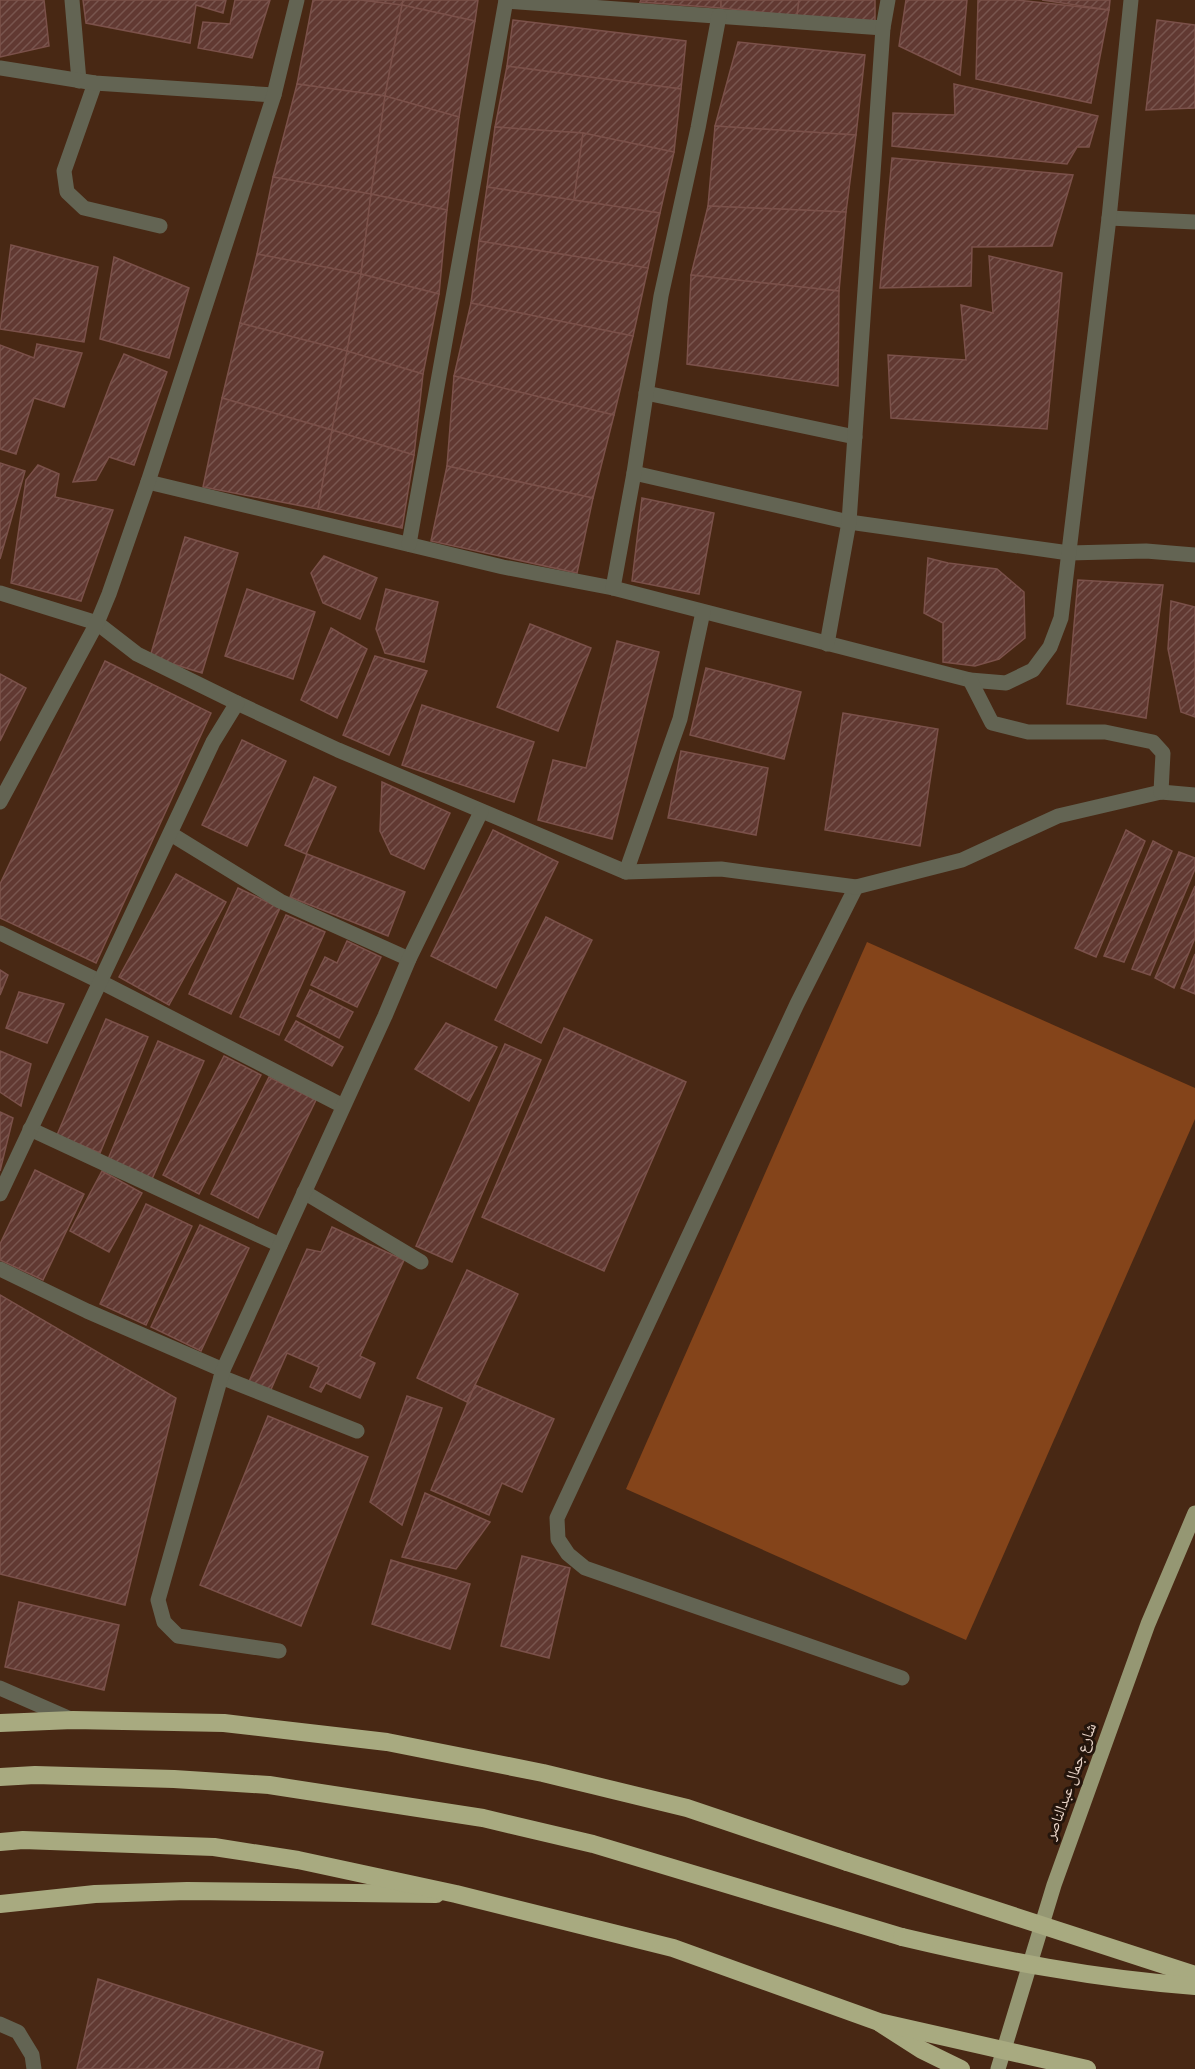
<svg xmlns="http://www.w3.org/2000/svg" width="1195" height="2069" viewBox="0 0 1195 2069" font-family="Georgia,'Noto Naskh Arabic',serif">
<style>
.green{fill:#84441a}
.building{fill:url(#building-hatch);stroke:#7b514a;stroke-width:1.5}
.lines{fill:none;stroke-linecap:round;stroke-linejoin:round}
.lane{stroke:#636453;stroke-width:15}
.street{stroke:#636453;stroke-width:15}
.primary{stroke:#959773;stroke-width:15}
.highway{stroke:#a8aa80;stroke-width:18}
.highway-bridge{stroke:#a8aa80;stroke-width:18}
.labels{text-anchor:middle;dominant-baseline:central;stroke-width:6;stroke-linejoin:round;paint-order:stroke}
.street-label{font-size:16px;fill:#ead5c9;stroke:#24150c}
</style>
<defs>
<pattern id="building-hatch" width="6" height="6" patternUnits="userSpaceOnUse" patternTransform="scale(1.5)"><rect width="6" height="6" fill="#613932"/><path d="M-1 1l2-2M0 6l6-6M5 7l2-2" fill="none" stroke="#78554e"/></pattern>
</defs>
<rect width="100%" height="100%" fill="#482814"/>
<path class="green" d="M867 942 1195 1088V1119L966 1640 626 1489Z"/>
<g class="building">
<path d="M0 0H44L49 46 0 57Z"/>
<path d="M83 0H226L223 13 196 5 190 43 86 23Z"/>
<path d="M235 0H270L252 58 198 48 203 22 230 24Z"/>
<path d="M313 0H361L402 5 385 96 297 84Z"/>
<path d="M361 0H403L402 5Z"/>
<path d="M403 0H478L475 21 402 5Z"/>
<path d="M641 0H721V8L640 2Z"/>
<path d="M721 0H799L797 16 721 8Z"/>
<path d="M799 0H875V21L797 16Z"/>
<path d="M906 0H967L960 75 899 46Z"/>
<path d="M978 0H1017L1109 10 1091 103 976 79Z"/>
<path d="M1042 0H1110L1109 10Z"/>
<path d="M402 5 475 21 459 117 385 96Z"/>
<path d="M513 20 686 41 681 89 507 66Z"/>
<path d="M1157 20 1195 25V108L1146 110Z"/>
<path d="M738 42 865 55 856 135 715 126Z"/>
<path d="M507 66 681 89 674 152 583 133 495 127Z"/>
<path d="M297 84 385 96 371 194 273 177Z"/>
<path d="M954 84 1098 116 1089 147H1077L1067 164 892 146 893 113 955 115Z"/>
<path d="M385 96 459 117 447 210 371 194Z"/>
<path d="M715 126 856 135 846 212 708 206Z"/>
<path d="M495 127 583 133 574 200 487 187Z"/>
<path d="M583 133 674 152 660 213 574 200Z"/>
<path d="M892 158 1073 175 1052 246 972 247 971 286 880 288Z"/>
<path d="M273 177 371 194 361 274 257 254Z"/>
<path d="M487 187 660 213 648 268 479 241Z"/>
<path d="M371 194 447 210 439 294 361 274Z"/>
<path d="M708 206 846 212 839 291 691 275Z"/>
<path d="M479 241 648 268 633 336 471 303Z"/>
<path d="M11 245 98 267 84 342 0 329Z"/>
<path d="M257 254 361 274 347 351 240 323Z"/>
<path d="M989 256 1062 273 1047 429 891 418 888 355 966 360 961 305 993 313Z"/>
<path d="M114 257 189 288 169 358 100 339Z"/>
<path d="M361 274 439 294 423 374 347 351Z"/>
<path d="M691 275 839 291 838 386 687 364Z"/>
<path d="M471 303 633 336 614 415 454 376Z"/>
<path d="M240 323 347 351 332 430 222 398Z"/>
<path d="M37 344 82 353 64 407 34 398 16 454 0 449V345L34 358Z"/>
<path d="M347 351 423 374 414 455 332 430Z"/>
<path d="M124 354 167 372 134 465 109 457 96 480 73 482 111 382Z"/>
<path d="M454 376 614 415 593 498 447 466Z"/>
<path d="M222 398 332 430 318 509 203 487Z"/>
<path d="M332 430 414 455 402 528 318 509Z"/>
<path d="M0 463 25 471 0 559Z"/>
<path d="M38 465 59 474 55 497 113 510 81 601 11 583 26 480Z"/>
<path d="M447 466 593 498 577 573 431 541Z"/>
<path d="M642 498 714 513 699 594 632 581Z"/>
<path d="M185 537 238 553 202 673 150 657Z"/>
<path d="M324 556 377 578 360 619 323 603 311 573Z"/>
<path d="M928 558 948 563 997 569 1024 592 1025 638 999 659 975 666 943 662V623L924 613Z"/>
<path d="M1078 580 1163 585 1146 718 1067 704Z"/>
<path d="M247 589 315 612 293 679 225 656Z"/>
<path d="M386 589 438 602 424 662 385 653 376 629Z"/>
<path d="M1171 601 1195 607V717L1181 712 1168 649Z"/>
<path d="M530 624 591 648 558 731 497 707Z"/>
<path d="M331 628 367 649 337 718 301 700Z"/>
<path d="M617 641 659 652 612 839 538 820 553 760 586 768Z"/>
<path d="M375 656 427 671 389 755 343 735Z"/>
<path d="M105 661 211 713 96 963 0 918V884Z"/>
<path d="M706 668 801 692 784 759 690 735Z"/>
<path d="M0 674 26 688 0 741Z"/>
<path d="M422 705 534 742 514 802 402 765Z"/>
<path d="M843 713 938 729 920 846 825 830Z"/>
<path d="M242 740 286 761 247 846 202 825Z"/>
<path d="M681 751 768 768 756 835 668 818Z"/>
<path d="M314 777 336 787 306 854 285 845Z"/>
<path d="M382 782 450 813 424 869 391 854 380 831Z"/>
<path d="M493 830 558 862 496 988 431 956Z"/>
<path d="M1126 830 1145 841 1096 957 1075 948Z"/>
<path d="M1153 841 1172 851 1124 962 1104 956Z"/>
<path d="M1179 852 1195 858V869L1150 975 1132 969Z"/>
<path d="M307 854 405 892 388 936 290 897Z"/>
<path d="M176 874 226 902 169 1005 119 977Z"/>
<path d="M1195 886V938L1174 988 1155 978Z"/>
<path d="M238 888 280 908 231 1014 189 994Z"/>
<path d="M286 915 325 932 279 1035 240 1017Z"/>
<path d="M546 917 592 940 541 1043 495 1020Z"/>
<path d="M347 941 381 957 357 1007 311 985 325 957 337 963Z"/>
<path d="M1195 954V994L1181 988Z"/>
<path d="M0 970 8 975 0 995Z"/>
<path d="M310 990 353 1012 339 1038 297 1016Z"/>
<path d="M19 992 64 1004 47 1043 6 1028Z"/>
<path d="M106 1019 148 1037 100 1153 57 1135Z"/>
<path d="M296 1021 343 1047 332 1066 285 1040Z"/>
<path d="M446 1023 497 1047 469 1101 415 1069Z"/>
<path d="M564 1028 686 1082 604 1271 482 1217Z"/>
<path d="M158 1041 204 1061 152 1179 108 1159Z"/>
<path d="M505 1044 541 1060 452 1262 416 1246Z"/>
<path d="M0 1051 31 1064 21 1106 0 1092Z"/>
<path d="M224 1056 261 1075 199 1194 163 1175Z"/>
<path d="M269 1077 316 1100 258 1218 211 1194Z"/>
<path d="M0 1112 13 1118 0 1171Z"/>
<path d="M35 1170 84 1194 43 1280 0 1260V1244Z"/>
<path d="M102 1171 142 1193 109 1252 70 1231Z"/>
<path d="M146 1204 192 1226 146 1325 100 1304Z"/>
<path d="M200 1225 249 1248 201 1351 151 1327Z"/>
<path d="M332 1227 404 1260 360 1356 375 1363 360 1398 326 1383 321 1392 310 1387 319 1367 287 1353 269 1394 248 1384 307 1249 321 1252Z"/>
<path d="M467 1270 518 1294 467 1402 417 1378Z"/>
<path d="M0 1295 176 1398 125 1605 0 1574Z"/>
<path d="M475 1385 554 1419 522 1492 502 1483 489 1515 431 1490Z"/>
<path d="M407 1396 442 1408 402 1525 370 1502Z"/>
<path d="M268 1416 368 1457 301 1626 200 1585Z"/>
<path d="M425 1493 490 1522 456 1569 402 1557Z"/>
<path d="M522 1556 570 1568 549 1658 501 1646Z"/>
<path d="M391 1560 470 1584 450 1649 372 1624Z"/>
<path d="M19 1602 119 1625 104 1690 5 1667Z"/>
<path d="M98 1979 323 2052 318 2069H77Z"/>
</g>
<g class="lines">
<g class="lane">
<path d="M95 83 64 171 67 192 84 208 160 226"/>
<path d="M856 887 797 1004 557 1518 558 1539 568 1554 585 1568 902 1678"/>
</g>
<g class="street">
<path d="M72 0 79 81"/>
<path d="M506 1 883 28"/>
<path d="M0 68 95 83 274 95"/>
<path d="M1109 218 1195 222"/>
<path d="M646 393 855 437"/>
<path d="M634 473 849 522 1069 553 1146 551 1195 555"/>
<path d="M148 482 503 567 613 588 970 680 1006 683 1033 670 1050 647 1061 618 1109 218 1131 0"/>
<path d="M409 544 506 0"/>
<path d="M613 588 634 473 661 296 698 128 719 16"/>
<path d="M0 593 97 623 137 654 237 703 338 750 626 872 721 869 856 887 962 860 1058 816 1161 792 1195 795"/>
<path d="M827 644 849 522 883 28 888 0"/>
<path d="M970 680 992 723 1028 732H1105L1153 742 1163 753 1161 792"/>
<path d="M0 802 97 623 109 594 148 482 274 95 297 0"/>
<path d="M171 834 280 901 409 959"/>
<path d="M626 872 680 719 703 612"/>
<path d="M0 933 101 982 343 1106"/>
<path d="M30 1129 280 1245"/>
<path d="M304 1192 421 1262"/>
<path d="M0 1194 213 742 237 703"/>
<path d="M0 1269 87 1311 223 1370"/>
<path d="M221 1377 357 1431"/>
<path d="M279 1651 178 1636 164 1622 158 1600 223 1370 385 1016 409 959 481 812"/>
<path d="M0 1688 73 1720"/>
<path d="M0 2024 18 2032 32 2055 34 2069"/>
</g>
<path class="primary" d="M998 2069 1054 1885 1148 1624 1195 1513"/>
<g class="highway">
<path d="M0 1723 73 1720 224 1723 387 1742 543 1773 687 1808 847 1862"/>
<path d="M0 1777 35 1775 174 1779 269 1785 483 1818 593 1844 902 1937"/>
<path d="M0 1904 95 1894 187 1891 436 1894"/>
<path d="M880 2023 922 2050 961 2069"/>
</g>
<g class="highway-bridge">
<path d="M0 1842 23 1840 214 1847 298 1860 456 1894 673 1948 879 2022 1087 2069"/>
<path d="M847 1862 1195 1975"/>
<path d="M902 1937C999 1960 1095 1979 1195 1986"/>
</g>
</g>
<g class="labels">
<g class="street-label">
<text transform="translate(1072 1782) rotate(-70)">شارع جمال عبدالناصر</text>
</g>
</g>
</svg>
